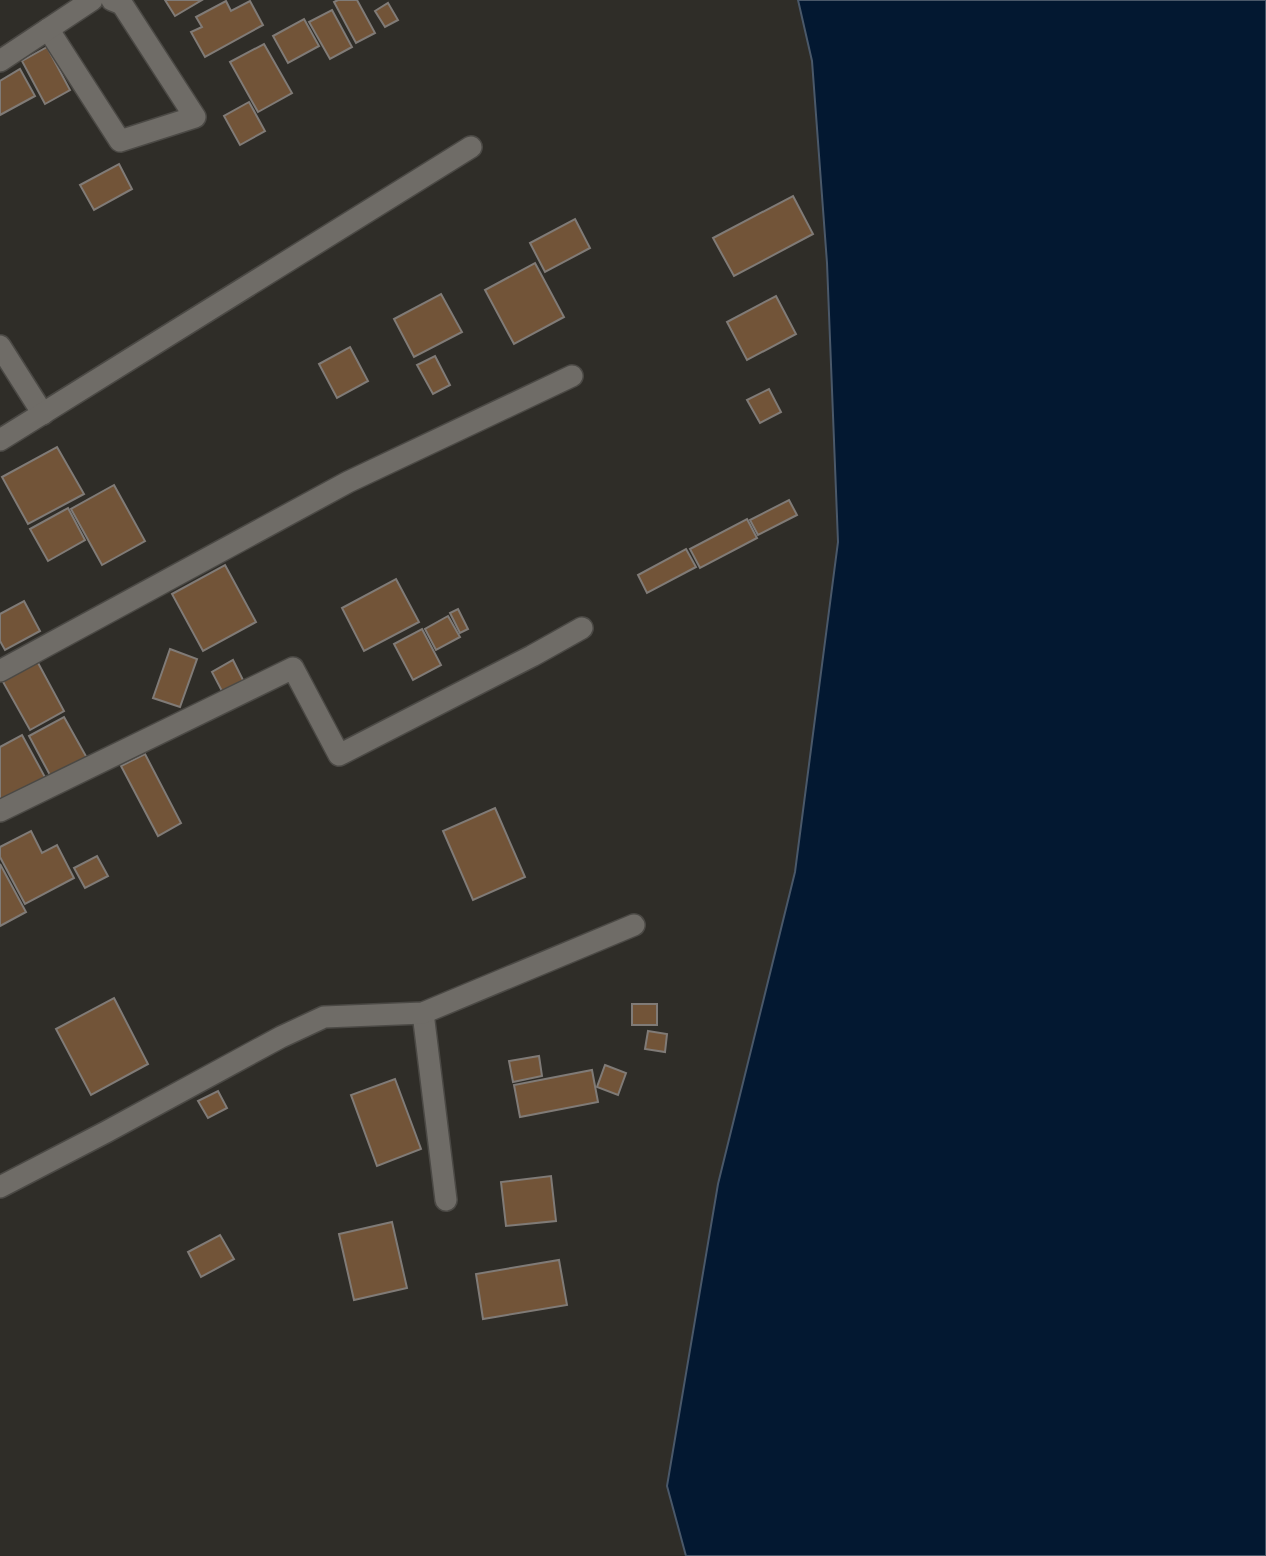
<svg xmlns="http://www.w3.org/2000/svg" width="1266" height="1556" viewBox="0 0 1266 1556" font-family="'Libre Baskerville',serif">
<style>
.water{fill:#031831;stroke:#4a5869;stroke-width:2}
.building{fill:#725438;stroke:#807b77;stroke-width:2}
.lines{fill:none;stroke-linecap:round;stroke-linejoin:round}
.minor-casing{stroke:#4b4945;stroke-width:24}
.minor{stroke:#6f6c67;stroke-width:21}
</style>
<rect width="100%" height="100%" fill="#2f2d28"/>
<path class="water" d="M798 0H1266V1556H686L667 1486 718 1184 795 872 838 542 827 263 812 61Z"/>
<g class="building">
<path d="M165 0H202L175 16Z"/>
<path d="M338 0H357L375 33 356 43 334 2Z"/>
<path d="M226 1 231 11 250 1 263 25 205 57 191 32 202 27 196 17Z"/>
<path d="M388 3 398 20 385 27 375 11Z"/>
<path d="M332 10 352 47 330 59 309 22Z"/>
<path d="M304 19 319 46 288 63 273 36Z"/>
<path d="M264 44 292 93 258 112 230 62Z"/>
<path d="M47 47 70 90 45 104 22 61Z"/>
<path d="M20 69 35 96 0 115V81Z"/>
<path d="M249 102 265 131 240 145 224 116Z"/>
<path d="M119 164 132 189 94 210 80 185Z"/>
<path d="M793 196 813 234 734 276 713 238Z"/>
<path d="M575 219 590 248 545 272 530 243Z"/>
<path d="M535 263 564 317 514 344 485 290Z"/>
<path d="M441 294 462 332 414 357 394 319Z"/>
<path d="M776 296 796 334 747 360 727 322Z"/>
<path d="M350 347 368 381 337 398 319 364Z"/>
<path d="M435 356 450 385 433 394 417 365Z"/>
<path d="M769 389 781 412 760 423 747 400Z"/>
<path d="M57 447 84 494 28 524 2 477Z"/>
<path d="M114 485 145 541 102 565 71 509Z"/>
<path d="M789 500 797 515 758 535 750 520Z"/>
<path d="M68 508 85 540 48 561 30 529Z"/>
<path d="M747 519 757 538 700 568 690 549Z"/>
<path d="M686 549 696 567 647 593 638 575Z"/>
<path d="M225 565 256 622 203 651 172 594Z"/>
<path d="M396 579 419 622 364 651 342 608Z"/>
<path d="M24 601 40 631 5 650 0 641V614Z"/>
<path d="M458 609 468 629 460 633 450 613Z"/>
<path d="M448 616 460 637 436 650 425 629Z"/>
<path d="M422 629 441 665 413 680 394 644Z"/>
<path d="M170 649 197 659 180 707 153 698Z"/>
<path d="M233 660 245 684 224 695 212 672Z"/>
<path d="M37 661 64 711 30 730 2 680Z"/>
<path d="M64 717 87 758 51 777 29 736Z"/>
<path d="M22 735 46 779 0 804V747Z"/>
<path d="M145 754 181 823 158 836 121 766Z"/>
<path d="M495 808 525 877 473 900 443 831Z"/>
<path d="M31 831 42 853 57 845 74 878 25 904 0 857V847Z"/>
<path d="M97 856 108 876 85 888 74 868Z"/>
<path d="M0 864 26 912 0 926Z"/>
<path d="M114 998 148 1064 91 1095 56 1029Z"/>
<rect x="632" y="1004" width="25" height="21"/>
<path d="M648 1031 667 1034 665 1052 645 1049Z"/>
<path d="M539 1056 542 1076 513 1082 509 1061Z"/>
<path d="M605 1065 626 1073 618 1095 597 1087Z"/>
<path d="M592 1070 598 1102 520 1117 514 1085Z"/>
<path d="M395 1079 421 1149 377 1166 351 1095Z"/>
<path d="M218 1091 227 1108 208 1118 198 1101Z"/>
<path d="M551 1176 556 1221 506 1226 501 1182Z"/>
<path d="M392 1222 407 1288 354 1300 339 1234Z"/>
<path d="M220 1235 234 1259 201 1277 188 1252Z"/>
<path d="M559 1260 567 1305 483 1319 476 1274Z"/>
</g>
<g class="lines">
<g class="minor-casing">
<g id="minor">
<path d="M48 29 120 141 195 117 122 4 112 0"/>
<path d="M0 61 92 0"/>
<path d="M0 346 43 414"/>
<path d="M0 440 471 147"/>
<path d="M0 671 348 482 572 376"/>
<path d="M0 811 293 668 339 755 532 656 582 628"/>
<path d="M423 1013 446 1200"/>
<path d="M0 1187 106 1132 281 1037 324 1017 423 1013 634 925"/>
</g>
</g>
<use href="#minor" class="minor"/>
</g>
</svg>
